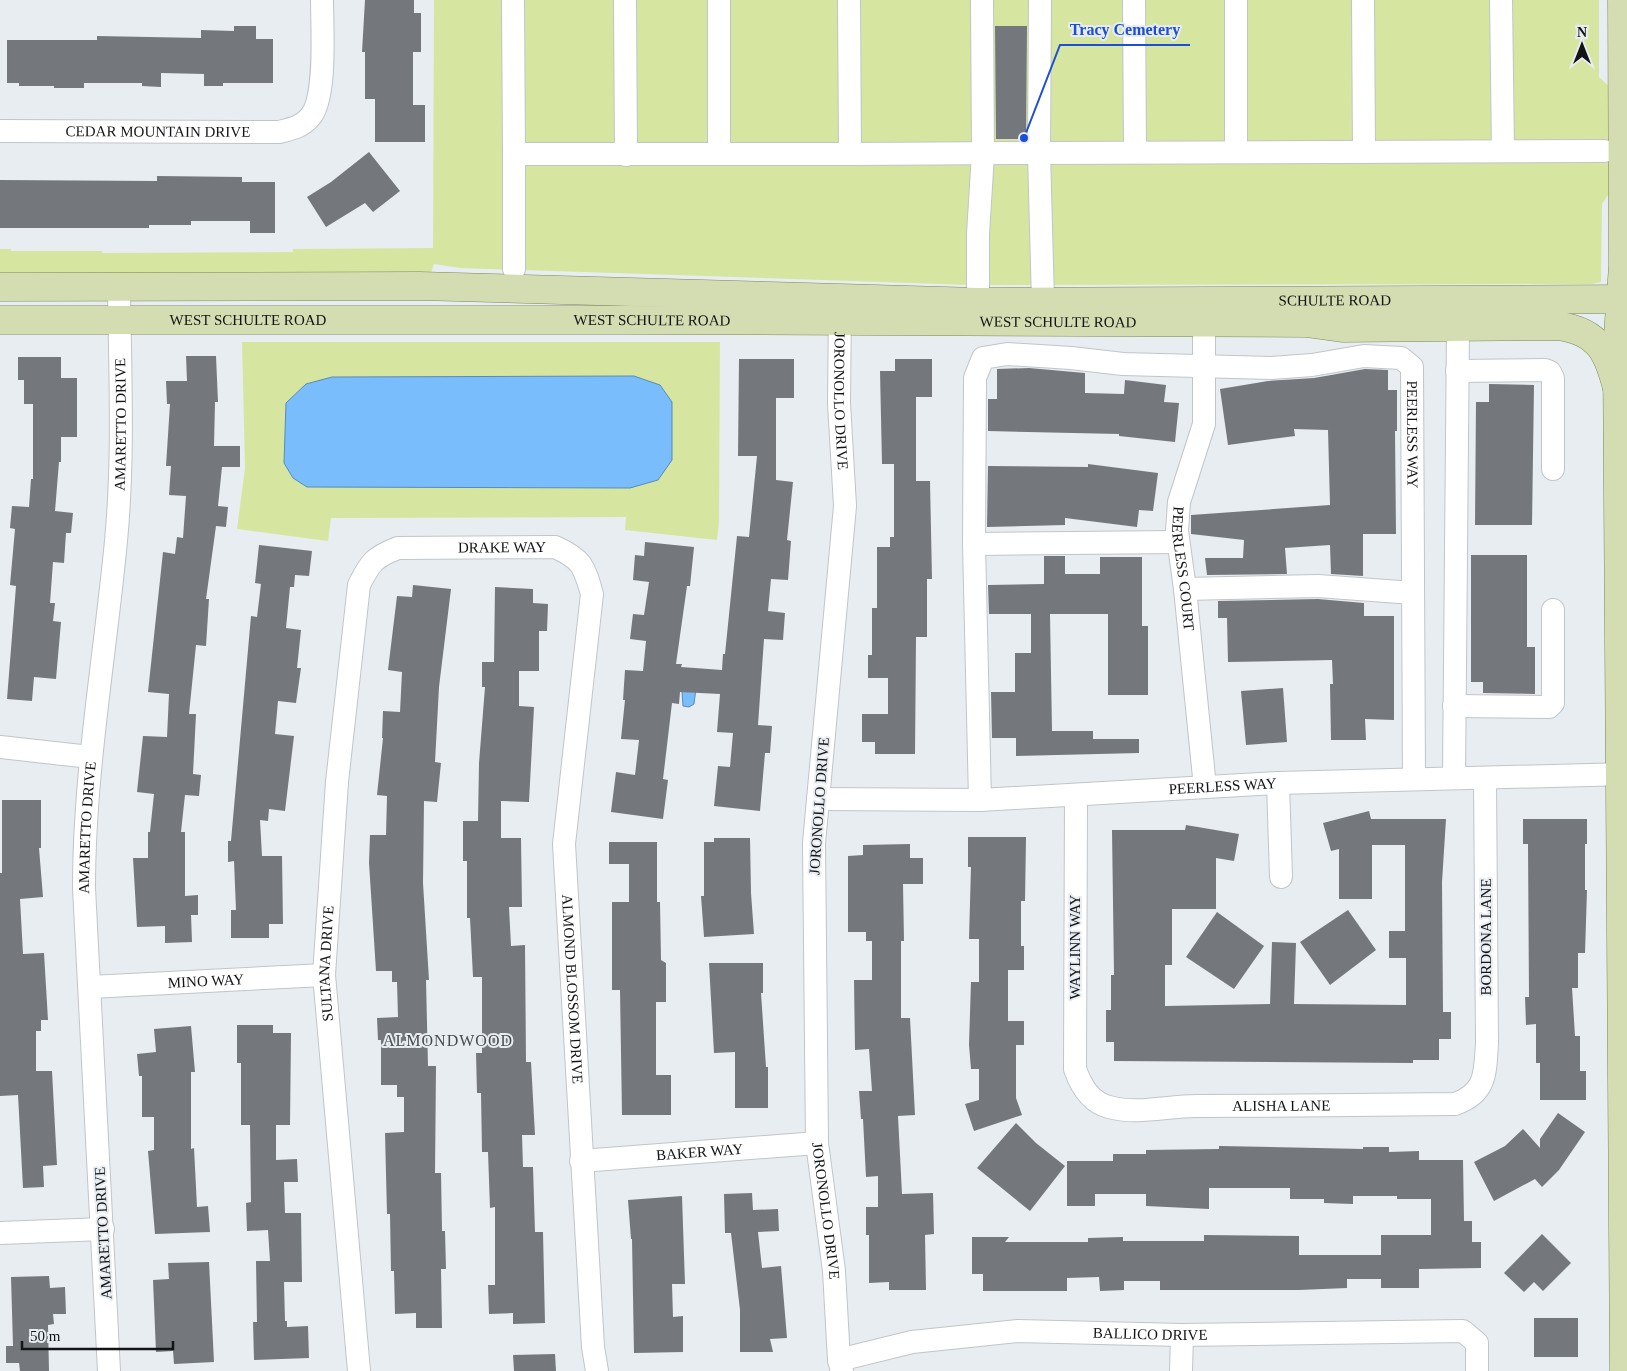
<svg xmlns="http://www.w3.org/2000/svg" width="1627" height="1371" viewBox="0 0 1627 1371" font-family="Georgia,serif">
<style>
.green{fill:#d6e6a1}
.water{fill:#79bdfc;stroke:#5a8ab7}
.building{fill:#74787c}
.lines{fill:none;stroke-linecap:round;stroke-linejoin:round}
.minor-casing{stroke:#c0c5ca;stroke-width:24}
.major-casing{stroke:#7d8859;stroke-width:29}
.minor{stroke:#fff;stroke-width:22}
.major{stroke:#d4ddb1;stroke-width:28}
.labels{text-anchor:middle;dominant-baseline:central;stroke-width:4;stroke-linejoin:round;paint-order:stroke}
.street-label{font-size:15px;fill:#121416;stroke:#e8edf2}
.neighbourhood-label{font-size:16px;letter-spacing:1px;fill:#474b4f;stroke:#e8edf2}
.leader{fill:none;stroke:#1d4ed8;stroke-width:2}
.callout-dot{fill:#1d4ed8;stroke:#e8edf2;stroke-width:2}
.callout-label{font-size:16px;text-anchor:middle;font-weight:bold;fill:#1d4ed8;stroke:#e8edf2;stroke-width:4;stroke-linejoin:round;paint-order:stroke}
</style>
<rect width="100%" height="100%" fill="#e8edf2"/>
<g class="green">
<path d="M434 0H1599V77L1614 91V186L1602 204 1601 282 1592 284 971 285 460 268 434 264 431 273 0 274V249H11V251H102V253L293 252V249L433 248Z"/>
<path d="M242 342H720L719 522 717 540 625 530 626 517 331 518 328 541 237 529 245 468Z"/>
</g>
<g class="water">
<path d="M634 376 660 385 672 402V460L658 480 630 488 307 487 293 478 284 463 286 403 306 384 332 377Z"/>
<path d="M697 680 694 704 689 707 683 706 682 692Z"/>
</g>
<g class="building">
<path d="M365 0H414V13H421V52H413V105H425V142H375V99H365V52H362Z"/>
<path d="M234 26H256V39H273V83H223V86H204V74L161 73V87L142 86V83H84V88H54V86H19V83H7V40H97V36L201 38V30L234 31Z"/>
<path d="M995 26H1027L1026 139H996Z"/>
<path d="M369 152 400 191 373 212 365 203 326 227 307 197 331 182Z"/>
<path d="M157 176 242 177V182H275V233H250V221H191V225H149V228H0V180L157 181Z"/>
<path d="M186 356H216L218 402H215L214 446H240V467H222L218 506 228 507 226 527 216 526 206 599H209L206 646 196 645 189 714H196L193 774 201 775 199 796 185 795 181 832H185V896L198 895V915H191L192 942 165 943V926L137 927 133 858H148V832H150L154 794 137 792 143 736 167 737 169 694 148 692 163 552 175 554 177 537 183 538 186 496 169 495 171 466H166L170 404H167L166 381H187Z"/>
<path d="M18 357H61V378H77V437H61V462H59L55 511 73 513 71 533H66L64 563 53 562 50 603H55L53 621 61 622 56 679 34 677 32 701 7 699 16 586 10 585 15 529 10 528 12 506 29 507 31 479H33V404H24V380H18Z"/>
<path d="M739 359H794V398H776V480L793 482 787 540 791 541 788 580 771 579 768 611 785 613 783 640 764 639 758 725 772 726 770 753H765L760 811 714 806 718 766 730 767 733 733 717 732 720 694 680 692 679 704 672 703 663 779 668 780 663 819 611 812 616 772 635 775 639 740 621 739 625 700H623L625 670 643 671 646 641 630 639 633 614 644 615 649 582 633 580 635 555 644 556 645 542 694 547 690 586H687L676 664H682L681 667 722 670 723 654H725L737 536 749 537 757 456H738Z"/>
<path d="M895 359H932V397H916V481H930L932 579H927V637H916L915 754H875V742H862V714H888V678H868V655H872V608H877V547H890V537H894V464H882L880 371H895Z"/>
<path d="M1029 368 1085 373V393L1124 394 1125 380 1166 385 1164 402 1179 403 1175 442 1119 436V434L988 431V399H997V369Z"/>
<path d="M1365 369 1388 370V390H1397V431H1395L1396 534H1363V576L1331 574 1330 545 1285 548 1287 574 1207 575 1205 558H1243L1244 540 1191 534V515L1330 505 1328 430 1294 429 1295 436 1228 445 1220 389 1268 381 1314 378Z"/>
<path d="M1489 384 1534 385 1532 525H1475L1476 402H1489Z"/>
<path d="M1088 464 1158 473 1153 511 1139 510 1137 527 1065 518V525L987 527 988 466 1088 467Z"/>
<path d="M259 545 312 551 309 576 295 575 294 587H290L286 628 301 630 297 668H301L296 703 278 701 275 734 294 736 285 811 269 809 268 821 260 820 262 856H282L283 924H269V938H231V910H236L234 861 228 862V841H231L251 616 257 617 261 584 255 583Z"/>
<path d="M1471 555H1527V647H1535V694L1483 693V682H1471Z"/>
<path d="M1044 556H1065V574H1100V557H1142V626H1148V695H1108V614H1050L1052 731H1093V739H1139V753L1016 756V738H992L991 692H1015V653H1031V614H989L988 585 1044 584Z"/>
<path d="M413 585 451 589 439 687 435 762 441 763 437 802 424 801 423 883 429 980H426L428 1066H436L435 1173H441L442 1231H445L446 1269H441L442 1328H416V1313L395 1314 394 1271H391L390 1214H387L385 1133 404 1132V1097H397V1085H381V1040H378L377 1018 398 1017 397 982H392V971H376L369 863 370 835H386L387 796 377 795 383 738H382L383 711 400 712 402 672 388 670 397 596 412 597Z"/>
<path d="M495 587 533 589V603L548 604 547 631H539V671H519V706L534 707 529 802 501 801V838H521L522 907H509L511 946 525 945 526 1062H531L535 1135H522L523 1167H533L535 1232H543L545 1323 513 1324V1313L489 1314 488 1285H495V1207L490 1208 488 1152H482L481 1093H477L476 1053H482V977H473L470 918H467V861H463V821H478L479 763 485 687H482V662H494Z"/>
<path d="M1318 599 1364 603V616H1394V720L1365 719 1366 740H1331L1330 684H1333L1332 660 1228 662 1227 618H1218V601Z"/>
<path d="M1283 688 1287 742 1246 745 1241 691Z"/>
<path d="M2 800H41V848H39L43 897 20 899 23 954 44 953 48 1020H41V1031H36V1071H52L57 1165 43 1166 44 1187 23 1188 18 1095 0 1096V873H2Z"/>
<path d="M1369 811 1371 819H1446L1442 882 1443 1012H1451V1039H1439V1060H1413V1063L1114 1061V1042H1106V1010H1111V975H1114L1112 830H1185L1186 825 1239 834 1234 861 1216 858V909H1172V965H1165V1006L1270 1004 1272 942 1296 943 1294 1004 1406 1005V958H1389V931H1405V845H1372V899H1339V849L1331 851 1323 823Z"/>
<path d="M1523 819H1587V844H1585V890H1587L1585 953H1578V988H1572L1575 1036H1580V1071H1586V1100H1540V1063H1536V1024L1526 1025 1525 997H1529L1528 844H1523Z"/>
<path d="M968 837H1026L1025 901H1021V946H1024V970H1008V1021H1024V1045H1016V1098L1022 1115 974 1131 965 1104 979 1100V1069H971L969 1045 971 982H979V939H969L971 867H968Z"/>
<path d="M714 838H750L751 893 754 934 704 937 701 896H704V842H714Z"/>
<path d="M609 842H657V902H660L661 960 666 963V1002H656V1075H671V1115H622L620 990H612V902H629V864H609Z"/>
<path d="M910 844V858H923V884H903L904 941H901V1018H910L915 1115 898 1116 902 1194 933 1193 934 1234 925 1235 926 1290H889V1282L869 1283V1235H866V1207H878V1176L866 1177 863 1119H861L859 1091H872L869 1049 855 1050 854 980H872V941H866V932H848V856L863 855V845Z"/>
<path d="M1348 910 1376 950 1330 985 1300 942Z"/>
<path d="M1217 912 1264 946 1234 989 1186 957Z"/>
<path d="M709 963H763V993H761L766 1067H768V1108H735V1052L714 1053Z"/>
<path d="M237 1025H273V1033H291L290 1125H276V1160L297 1159 298 1182H284L285 1213H301L302 1282H284L285 1321H287V1327L308 1326 309 1358 254 1360 253 1322H257L256 1261H270L268 1230 247 1231 246 1203 251 1202 250 1125H241V1063H237Z"/>
<path d="M191 1026 195 1072H191V1149L194 1148 197 1207 208 1206 210 1232 155 1234 148 1151 154 1150V1117H142V1076H139L137 1054 156 1052 154 1029Z"/>
<path d="M1558 1113 1585 1132 1559 1170 1542 1187 1535 1179 1494 1201 1474 1162 1505 1146 1523 1129 1540 1148V1139Z"/>
<path d="M1016 1123 1036 1143 1065 1166 1030 1211 977 1168Z"/>
<path d="M1219 1146 1363 1149V1147H1389V1152L1419 1151V1160H1463L1464 1221H1472V1242H1481V1268L1419 1269V1288H1381V1279H1347V1288L1299 1290H1160V1281H1124V1290L1100 1291 1099 1277 1067 1278V1291H983V1274H972V1237H1009L1005 1242H1088V1238L1123 1237V1241H1204V1235L1299 1236V1255H1381V1235H1431V1199H1397V1196H1353V1204L1324 1203V1199H1290V1188H1209V1209L1146 1206V1194H1095V1206H1067V1161H1113V1154H1146V1150L1219 1149Z"/>
<path d="M752 1193 753 1210 778 1209 779 1231 758 1232 762 1268 781 1266 787 1338 770 1339 773 1352H740V1310L731 1233H725L724 1194Z"/>
<path d="M682 1196 685 1284H672L673 1317 683 1316V1352L634 1353 632 1239H631L628 1200Z"/>
<path d="M1542 1234 1571 1263 1543 1291 1534 1282 1524 1292 1504 1273Z"/>
<path d="M209 1262 214 1362 174 1364 173 1351 156 1352 153 1280 169 1279 168 1263Z"/>
<path d="M49 1276 50 1288 65 1287 66 1314H53L54 1324 48 1325 49 1371H20L19 1363H6V1346H13L11 1277Z"/>
<rect x="1534" y="1318" width="44" height="39"/>
<path d="M555 1354 556 1371H514L513 1355Z"/>
</g>
<g class="lines">
<g class="minor-casing">
<g id="minor">
<path d="M513 0 514 154H850"/>
<path d="M625 0 626 155"/>
<path d="M719 0V154"/>
<path d="M849 0 850 154 1039 153 1040 0"/>
<path d="M1134 0 1135 152"/>
<path d="M1236 0V152"/>
<path d="M1363 0 1364 152"/>
<path d="M1501 0 1503 151"/>
<path id="s1" d="M0 131 279 132C291 129 302 127 310 117 327 99 322 26 322 0"/>
<path d="M514 154V269"/>
<path d="M978 302V234L983 154 982 0"/>
<path d="M1043 302 1039 153 1604 151"/>
<path id="s2" d="M840 305 839 403 845 506 814 843 817 1143 834 1271 839 1360 842 1371"/>
<path id="s3" d="M1204 324V424L1179 502 1177 531 1185 589 1205 787"/>
<path d="M1457 371 1545 370 1550 372 1553 378V469"/>
<path d="M974 544 1178 542"/>
<path d="M1185 589 1318 586 1413 593"/>
<path d="M1454 706 1549 707 1553 703V610"/>
<path d="M0 747 90 757"/>
<path d="M1454 778 1458 327"/>
<path d="M1278 783 1281 877"/>
<path id="s4" d="M1076 796 1075 1069C1081 1086 1090 1102 1109 1107 1137 1115 1167 1106 1196 1106 1282 1106 1369 1105 1455 1104 1487 1093 1485 1072 1487 1043L1485 779"/>
<path id="s5" d="M818 799 980 800 1278 783 1627 774"/>
<path id="s6" d="M980 800 974 544 975 378 983 358 1007 354 1071 358 1123 364 1271 368 1312 365 1364 356 1401 358 1412 367 1414 779"/>
<path id="s7" d="M90 987 324 975"/>
<path id="s8" d="M581 1161 817 1143"/>
<path d="M0 1233 103 1229"/>
<path id="s9" d="M839 1360 912 1342 1018 1331 1182 1335 1463 1331 1477 1343V1371"/>
<path id="s10" d="M109 1371 84 888C84 772 105 657 116 541 124 457 120 371 119 287"/>
<path id="s11" d="M359 1371 324 975 337 782 359 585C370 563 374 557 398 548L555 547C582 559 584 566 592 594L564 844 593 1347 597 1371"/>
<path d="M1181 1371 1182 1335"/>
</g>
</g>
<g class="major-casing">
<g id="major">
<path d="M1622 0 1623 266 1617 349 1624 1371"/>
<path id="s12" d="M0 287 420 286 978 302 1627 299"/>
<path id="s13" d="M0 320H622L1306 323 1342 328 1558 326C1600 331 1609 355 1618 392"/>
</g>
</g>
<use href="#minor" class="minor"/>
<use href="#major" class="major"/>
</g>
<g class="labels">
<g class="street-label">
<text stroke="none"><textPath href="#s1" startOffset="158">CEDAR MOUNTAIN DRIVE</textPath></text>
<text stroke="none"><textPath href="#s12" startOffset="1335">SCHULTE ROAD</textPath></text>
<text stroke="none"><textPath href="#s13" startOffset="248">WEST SCHULTE ROAD</textPath></text>
<text stroke="none"><textPath href="#s13" startOffset="652">WEST SCHULTE ROAD</textPath></text>
<text stroke="none"><textPath href="#s13" startOffset="1058">WEST SCHULTE ROAD</textPath></text>
<text stroke="none"><textPath href="#s2" startOffset="96">JORONOLLO DRIVE</textPath></text>
<text stroke="none"><textPath href="#s10" startOffset="949">AMARETTO DRIVE</textPath></text>
<text stroke="none"><textPath href="#s6" startOffset="945">PEERLESS WAY</textPath></text>
<text stroke="none"><textPath href="#s11" startOffset="949">DRAKE WAY</textPath></text>
<text stroke="none"><textPath href="#s3" startOffset="249">PEERLESS COURT</textPath></text>
<text stroke="none"><textPath href="#s5" startOffset="405">PEERLESS WAY</textPath></text>
<text transform="translate(819 806) rotate(-86)">JORONOLLO DRIVE</text>
<text stroke="none"><textPath href="#s10" startOffset="544">AMARETTO DRIVE</textPath></text>
<text transform="translate(1486 937) rotate(-90)">BORDONA LANE</text>
<text transform="translate(1075 947) rotate(-90)">WAYLINN WAY</text>
<text stroke="none"><textPath href="#s11" startOffset="409">SULTANA DRIVE</textPath></text>
<text stroke="none"><textPath href="#s7" startOffset="116">MINO WAY</textPath></text>
<text stroke="none"><textPath href="#s11" startOffset="1462">ALMOND BLOSSOM DRIVE</textPath></text>
<text stroke="none"><textPath href="#s4" startOffset="499">ALISHA LANE</textPath></text>
<text stroke="none"><textPath href="#s8" startOffset="119">BAKER WAY</textPath></text>
<text stroke="none"><textPath href="#s2" startOffset="908">JORONOLLO DRIVE</textPath></text>
<text transform="translate(103 1233) rotate(-93)">AMARETTO DRIVE</text>
<text stroke="none"><textPath href="#s9" startOffset="314">BALLICO DRIVE</textPath></text>
</g>
<g class="neighbourhood-label">
<text x="448" y="1040">ALMONDWOOD</text>
</g>
</g>
<path class="leader" d="M1024 138L1060 45H1190"/>
<circle class="callout-dot" cx="1024" cy="138" r="5"/>
<g class="callout-label">
<text x="1125" y="35">Tracy Cemetery</text>
</g>
<g transform="translate(1582 45)" stroke="#e8edf2" stroke-width="4" paint-order="stroke">
<path d="M0-4L9 19L0 12L-9 19Z" fill="#121416"/>
<text y="-8" font-size="14" font-weight="bold" text-anchor="middle" fill="#121416">N</text>
</g>
<path d="M22 1341v8h151v-8" fill="none" stroke="#121416" stroke-width="2.5"/>
<text x="30" y="1341" font-size="15" fill="#121416" stroke="#e8edf2" stroke-width="4" paint-order="stroke">50 m</text>
</svg>
